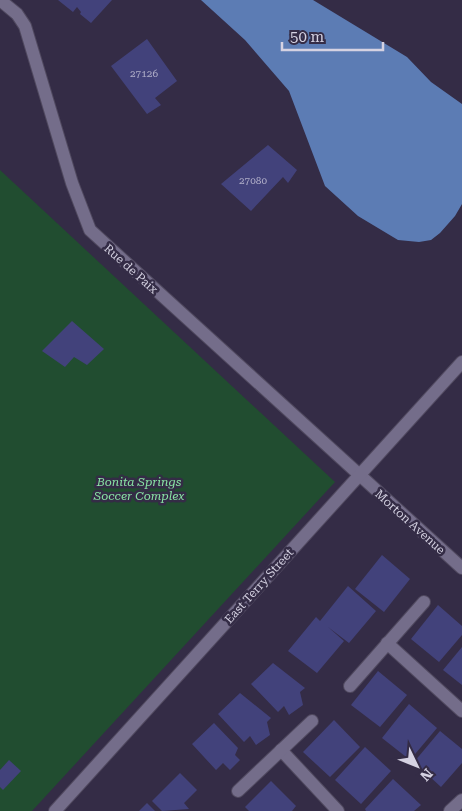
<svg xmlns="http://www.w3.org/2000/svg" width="462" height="811" viewBox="0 0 462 811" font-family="'Roboto Serif',serif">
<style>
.green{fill:#214d30}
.water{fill:#5c7cb4}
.building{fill:#42427b}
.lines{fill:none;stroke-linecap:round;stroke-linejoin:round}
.minor-casing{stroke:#50495f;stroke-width:14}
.minor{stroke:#746d8a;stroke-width:12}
.labels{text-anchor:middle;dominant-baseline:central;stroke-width:5;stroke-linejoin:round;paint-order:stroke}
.number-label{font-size:10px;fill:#b0aec8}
.street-label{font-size:12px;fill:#d5d2e2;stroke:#342c46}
.park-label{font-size:12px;font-style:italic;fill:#89e3a4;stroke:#342c46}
</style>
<rect width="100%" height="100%" fill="#342c46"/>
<path class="green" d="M0 170 335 482 32 811H0Z"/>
<path class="water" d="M201 0H313L407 57 431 82 462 104V204L455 216 440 233 431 240 419 242 398 240 358 216 325 186 289 91 245 40Z"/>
<g class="building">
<path d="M58 0H112L91 23 80 14 81 12 77 7 73 12Z"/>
<path d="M147 39 177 81 155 98 161 105 147 114 111 66Z"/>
<path d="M268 145 297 170 288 183 283 177 251 211 221 184Z"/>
<path d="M72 321 104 349 87 365 74 357 65 367 42 351Z"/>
<path d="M382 555 410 579 384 612 355 589Z"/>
<path d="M348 586 376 611 349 643 328 627 344 641 317 673 288 651 316 617 320 621Z"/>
<path d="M438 605 462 626V635L439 662 411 639Z"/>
<path d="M462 647V685L443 670Z"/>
<path d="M273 663 305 688 300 692 303 705 289 715 284 706 278 712 251 684Z"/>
<path d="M378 671 407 695 380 727 351 705Z"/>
<path d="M240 693 271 718 267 722 270 735 256 745 250 736 244 742 218 714Z"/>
<path d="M409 704 437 728 410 760 382 738Z"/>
<path d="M334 720 360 747 330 777 303 752Z"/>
<path d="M214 723 238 748 235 755 240 760 230 770 223 763 216 770 192 744Z"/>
<path d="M440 731 462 749V763L441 787 414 762Z"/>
<path d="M365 747 391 771 361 804 335 780Z"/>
<path d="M9 760 21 771 3 790 0 787V770Z"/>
<path d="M180 773 197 790 184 803 189 809 162 811 152 801Z"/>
<path d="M393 779 421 805 414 811H366L365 809Z"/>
<path d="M271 781 296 806 292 811H249L245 807Z"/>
<path d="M147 803 155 811H139Z"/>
</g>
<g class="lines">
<g class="minor-casing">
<g id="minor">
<path d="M0 0 17 14 25 26 72 183 90 230 462 568"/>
<path d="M387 643 462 711"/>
<path d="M350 686 424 602"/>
<path d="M281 750 338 811"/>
<path d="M238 791 312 721"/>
<path d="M55 811 462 362"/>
<path d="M450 811 462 800"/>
</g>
</g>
<use href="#minor" class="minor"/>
</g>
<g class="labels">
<g class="number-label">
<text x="144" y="73">27126</text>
<text x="253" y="180">27080</text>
</g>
<g class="street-label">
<text transform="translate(131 269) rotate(42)">Rue de Paix</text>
<text transform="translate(410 522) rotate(42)">Morton Avenue</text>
<text transform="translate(259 586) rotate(-48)">East Terry Street</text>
</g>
<g class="park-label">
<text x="139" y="482">Bonita Springs<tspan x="139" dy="14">Soccer Complex</tspan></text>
</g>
</g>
<g transform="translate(417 766) rotate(133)" stroke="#342c46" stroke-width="4" paint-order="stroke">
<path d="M0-4L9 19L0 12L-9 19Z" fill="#d5d2e2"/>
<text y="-8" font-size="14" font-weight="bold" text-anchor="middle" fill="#d5d2e2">N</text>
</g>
<path d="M282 42v8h101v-8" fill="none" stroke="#d5d2e2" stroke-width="2.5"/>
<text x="290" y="42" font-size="15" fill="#d5d2e2" stroke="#342c46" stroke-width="4" paint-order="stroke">50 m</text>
</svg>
